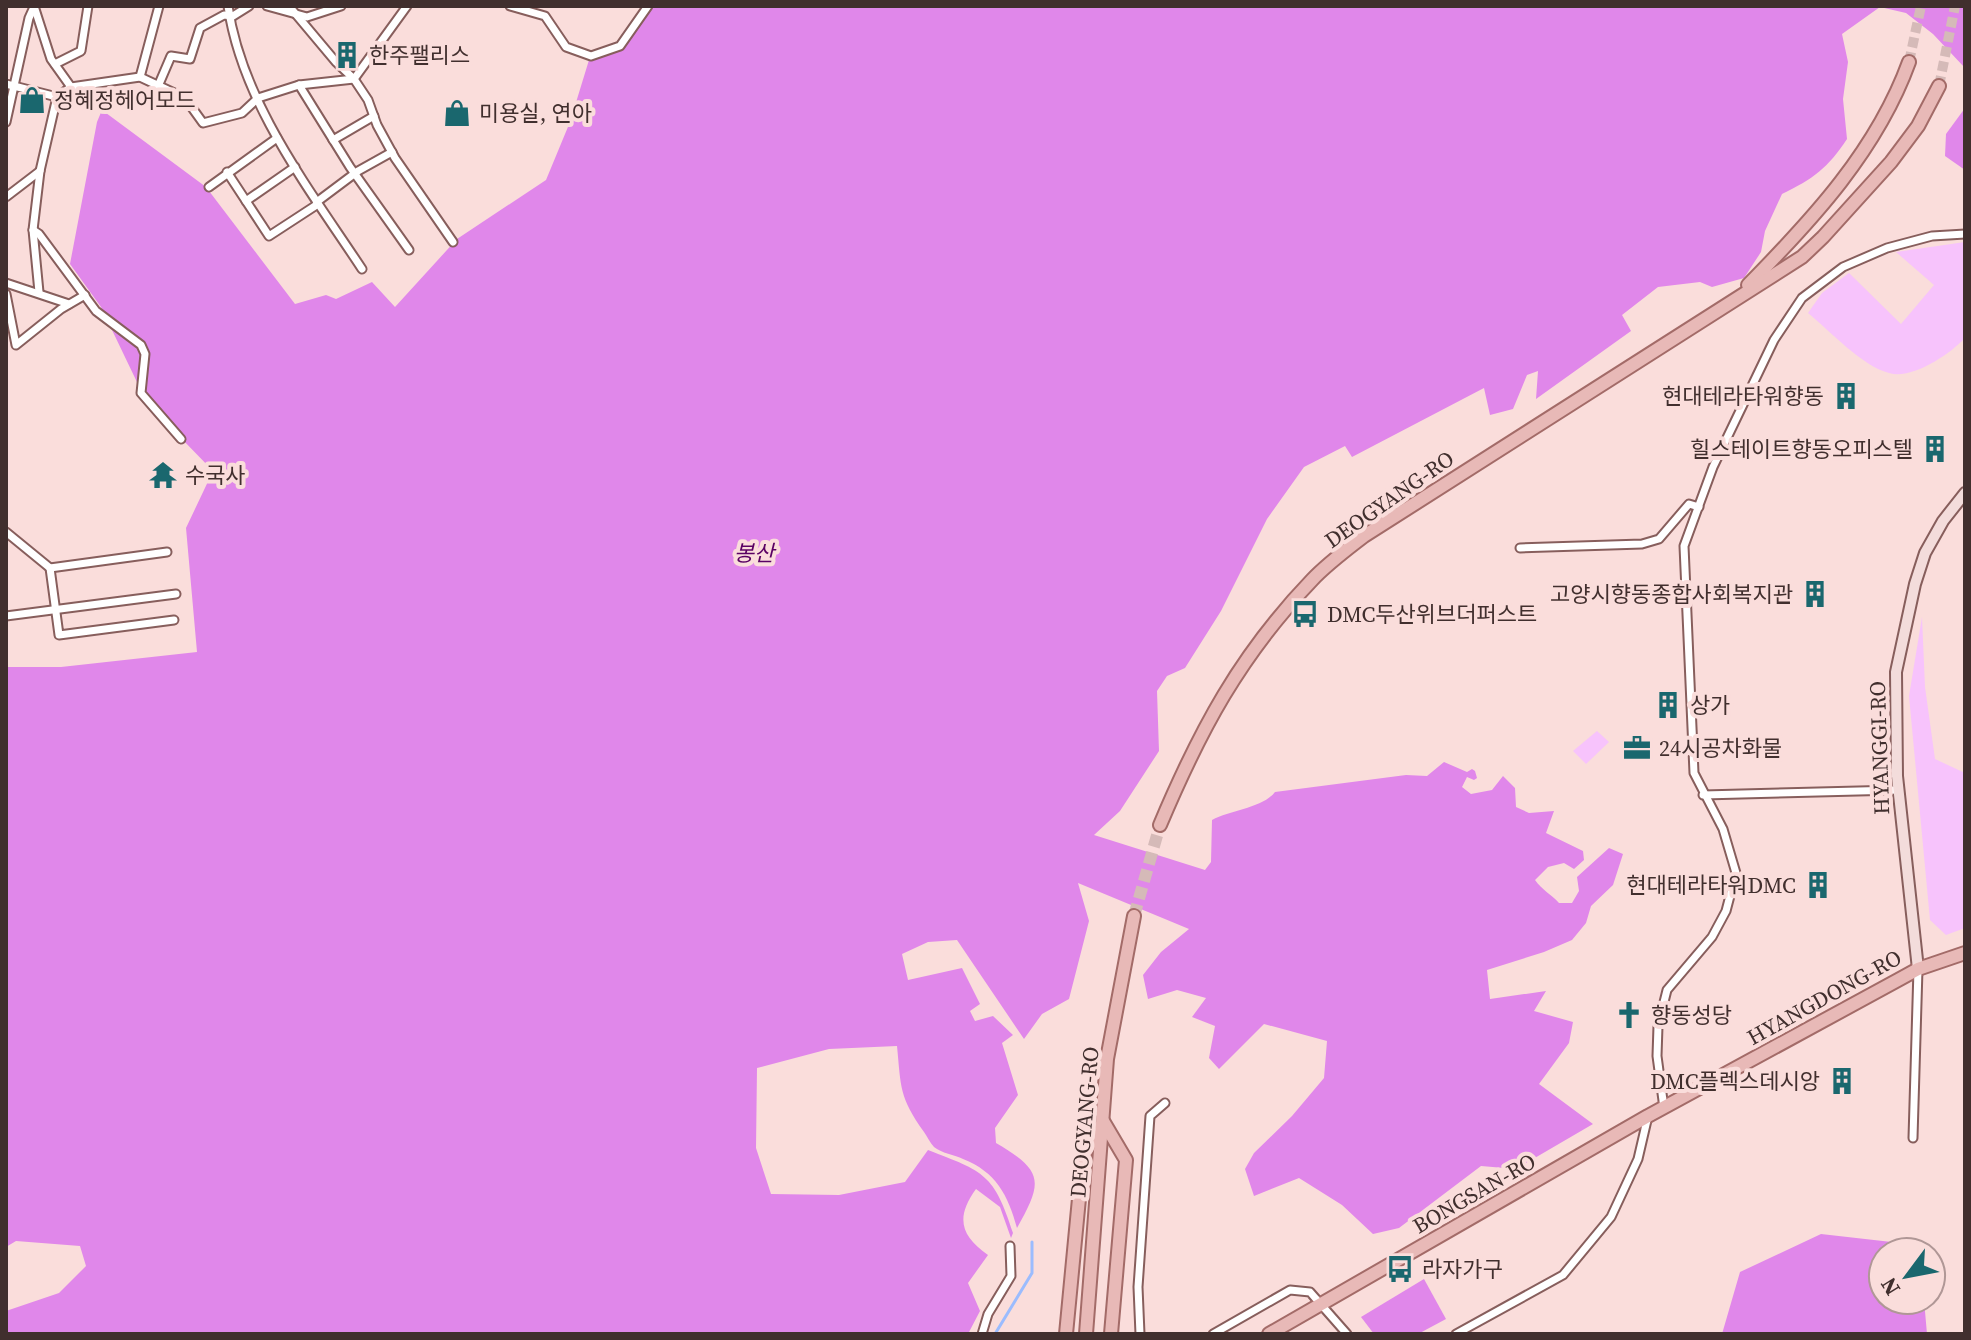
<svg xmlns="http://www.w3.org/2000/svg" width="1971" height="1340" viewBox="0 0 1971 1340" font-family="'Source Serif 4','Noto Sans KR',serif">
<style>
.green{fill:#f7c3fc}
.forest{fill:#e087ea}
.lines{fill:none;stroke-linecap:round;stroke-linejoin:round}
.stream{stroke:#9bbcfe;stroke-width:3}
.secondary-tunnel{stroke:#d5bab8;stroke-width:10;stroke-dasharray:10 5;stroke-linecap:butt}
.primary-tunnel{stroke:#d5bab8;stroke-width:12;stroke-dasharray:12 6;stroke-linecap:butt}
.street-casing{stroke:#875e5c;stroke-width:11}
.secondary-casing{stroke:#875e5c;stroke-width:14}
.primary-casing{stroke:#a36b68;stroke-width:16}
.street{stroke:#fff;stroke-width:7}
.secondary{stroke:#f3dcdb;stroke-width:10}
.primary{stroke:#e8b9b7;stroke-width:12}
.labels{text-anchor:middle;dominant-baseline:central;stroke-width:8;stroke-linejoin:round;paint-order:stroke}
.poi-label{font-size:22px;fill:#412f2e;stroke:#fadddb;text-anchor:start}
.street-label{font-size:22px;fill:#412f2e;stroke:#fadddb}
.park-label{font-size:22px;font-style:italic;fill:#5a0163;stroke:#fadddb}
</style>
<rect width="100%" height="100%" fill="#fadddb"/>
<g class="green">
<path d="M1965 242V338C1950 354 1912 380 1889 373 1862 366 1830 331 1808 313L1822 293 1849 273 1901 324 1934 285 1896 252Z"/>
<path d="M1922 617 1925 687 1935 759 1965 773V928L1946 935 1930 920 1909 696Z"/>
<path d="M1597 731 1609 742 1586 764 1573 751Z"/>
</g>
<g class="forest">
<path d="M653 6H1965V68L1933 34 1906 13 1880 7 1842 34 1848 62 1843 99 1847 139C1828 168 1813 179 1782 194L1765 231 1761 252 1744 278 1712 287 1700 282 1658 287 1622 315 1631 331 1536 399 1538 371 1527 375 1513 409 1490 415 1484 388 1352 457 1345 446 1304 467 1267 519 1221 611 1185 668 1167 676 1157 691 1159 751 1120 811 1094 835 1205 870 1211 862 1212 820C1231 810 1263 808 1275 792L1406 775 1427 776 1444 762 1467 772 1472 769 1475 771 1477 778 1474 780 1467 777 1462 787 1471 794 1492 790 1503 776 1515 788 1516 807 1529 813 1554 811 1546 833 1583 851 1584 860 1574 869 1564 863 1548 867 1535 880C1542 890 1551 894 1559 903H1572L1579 891 1577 877 1609 848 1623 854 1613 885 1591 906 1586 923 1572 940 1544 952 1487 970 1490 999 1546 991 1534 1011 1573 1022 1569 1043 1539 1084 1593 1124 1516 1169 1481 1166 1399 1228 1373 1234 1342 1205 1299 1178 1254 1196 1245 1169 1254 1153 1292 1116 1324 1078 1327 1041 1264 1024 1219 1069 1209 1058 1215 1026 1192 1017 1206 998 1177 990 1148 999 1143 975 1161 952 1189 929 1078 883 1089 921 1069 999 1042 1014 1024 1039 957 940 928 942 902 954 908 980 962 968 980 1004 970 1011 975 1021 993 1016 1013 1035 1002 1043 1018 1095 995 1128 996 1143C1044 1171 1043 1182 1017 1228 1008 1195 996 1172 963 1159 955 1155 941 1153 934 1147 930 1143 927 1136 924 1132 899 1097 901 1087 897 1046L829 1049 757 1068 756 1148 771 1194 839 1195 905 1182 928 1150C985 1172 994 1174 1013 1233L1011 1238 1000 1207 976 1189C955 1218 961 1236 988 1255L968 1283 980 1311 968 1334H6V1311L59 1293 86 1266 80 1246 16 1241 6 1247V667H61L197 652 186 528 213 471 147 403 101 307 70 264 97 122 102 110 206 187 295 304 326 295 336 299 372 282 395 307 457 239 546 180 570 122 589 60 625 47Z"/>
<path d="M1965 108V170L1945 156 1946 134Z"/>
<path d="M1821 1234 1918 1245 1919 1252H1883V1300H1924L1927 1334H1722L1740 1272Z"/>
<path d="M1424 1279 1446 1319 1418 1334H1374L1361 1317Z"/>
</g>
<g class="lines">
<path class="stream" d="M995 1334 1032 1273V1242"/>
<g class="secondary-tunnel">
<path d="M1909 62 1921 6"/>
<path d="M1939 86 1955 6"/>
</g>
<path class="primary-tunnel" d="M1134 916 1160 825"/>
<g class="street-casing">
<g id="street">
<path d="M34 6 51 59 71 87"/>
<path d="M228 6C242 103 310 190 362 269"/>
<path d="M267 6 307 17 341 6"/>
<path d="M289 6 336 62 354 79 368 100 377 125 395 158 453 242"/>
<path d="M510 6 545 16 566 47 591 56 620 46 648 6"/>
<path d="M55 64 81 51 88 6"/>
<path d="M140 77 159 6"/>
<path d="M6 84 57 97"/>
<path d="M159 84 171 56 190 59 200 28 224 15 233 16 249 6"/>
<path d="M299 85 350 167 409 250"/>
<path d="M6 122 29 18 34 7"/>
<path d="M333 140 374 116"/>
<path d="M227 172 269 236 315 206 318 201 358 171 392 152"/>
<path d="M209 187 277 138"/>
<path d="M6 197 40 171"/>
<path d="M246 201 295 167"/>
<path d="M33 230 39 234 96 311 141 345 145 354 141 393 181 439"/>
<path d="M6 283 69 304"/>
<path d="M39 292 33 230 40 171 57 97 71 87 140 77 185 98 203 123 242 113 258 98 299 85 354 79 407 6"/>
<path d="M6 294 16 345 61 309 85 295"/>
<path d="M6 532 50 568 167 552"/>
<path d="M1520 548 1642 544 1659 539 1689 504 1699 507"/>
<path d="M50 568 59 635 174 620"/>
<path d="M6 616 176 594"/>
<path d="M1703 795 1898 790"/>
<path d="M1664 1108 1657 1056 1658 1026 1667 990 1712 937 1726 911 1736 873 1723 829 1694 773 1684 546 1713 467 1774 340 1802 298 1843 267 1887 248 1932 236 1965 234"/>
<path d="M1913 1138 1918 969"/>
<path d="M982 1334 988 1314 1011 1276 1010 1246"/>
<path d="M1140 1334 1138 1287 1150 1116 1165 1103"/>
<path d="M1213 1334 1290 1290 1310 1292 1347 1334"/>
<path d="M1456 1334 1563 1275 1611 1217 1638 1159 1648 1116"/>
</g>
</g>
<g class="secondary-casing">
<path id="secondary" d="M1918 969 1897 776 1896 672 1915 584 1925 553 1943 521 1965 493"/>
</g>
<g class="primary-casing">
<g id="primary">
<path d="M1748 285C1813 219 1877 150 1909 62"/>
<path d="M1160 825C1200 730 1240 655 1312 580 1327 564 1346 550 1364 536L1802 257 1823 237 1891 162 1918 126 1939 86"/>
<path d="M1103 1121 1126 1160 1111 1334"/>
<path d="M1066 1334 1083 1157 1099 1127"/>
<path d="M1086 1334 1107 1059 1134 916"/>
<path d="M1269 1334 1648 1116 1898 980 1918 969 1965 953"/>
</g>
</g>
<use href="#street" class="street"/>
<use href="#secondary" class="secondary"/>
<use href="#primary" class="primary"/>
</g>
<defs>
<g id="building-bare" transform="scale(2.16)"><path d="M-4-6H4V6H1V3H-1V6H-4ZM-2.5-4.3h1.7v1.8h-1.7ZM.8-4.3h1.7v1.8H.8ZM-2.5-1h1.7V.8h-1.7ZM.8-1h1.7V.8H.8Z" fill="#1a676e" stroke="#fadddb" stroke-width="2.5" paint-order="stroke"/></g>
<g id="shop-bare" transform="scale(2.16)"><path d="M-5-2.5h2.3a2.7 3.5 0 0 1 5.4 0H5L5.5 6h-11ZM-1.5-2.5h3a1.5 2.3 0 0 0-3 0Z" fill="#1a676e" stroke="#fadddb" stroke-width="2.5" paint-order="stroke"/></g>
<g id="temple-bare" transform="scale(2.16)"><path d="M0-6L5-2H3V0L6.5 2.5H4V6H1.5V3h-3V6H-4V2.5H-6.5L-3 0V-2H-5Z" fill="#1a676e" stroke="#fadddb" stroke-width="2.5" paint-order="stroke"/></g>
<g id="bus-bare" transform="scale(2.16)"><path d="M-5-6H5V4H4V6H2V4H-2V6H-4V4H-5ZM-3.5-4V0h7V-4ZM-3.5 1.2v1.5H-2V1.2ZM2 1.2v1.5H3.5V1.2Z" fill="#1a676e" stroke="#fadddb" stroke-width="2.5" paint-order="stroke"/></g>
<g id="office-bare" transform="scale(2.16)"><path d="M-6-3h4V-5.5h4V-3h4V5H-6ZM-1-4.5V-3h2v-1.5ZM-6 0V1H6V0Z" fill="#1a676e" stroke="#fadddb" stroke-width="2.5" paint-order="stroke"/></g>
<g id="church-bare" transform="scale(2.16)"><path d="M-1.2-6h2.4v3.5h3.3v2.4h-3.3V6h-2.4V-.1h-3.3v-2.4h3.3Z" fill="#1a676e" stroke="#fadddb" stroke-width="2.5" paint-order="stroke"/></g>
</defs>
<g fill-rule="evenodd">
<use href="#building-bare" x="347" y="55"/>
<use href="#shop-bare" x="32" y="100"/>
<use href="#shop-bare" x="457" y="113"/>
<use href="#building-bare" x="1846" y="396"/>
<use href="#building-bare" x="1935" y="449"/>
<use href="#temple-bare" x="163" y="475"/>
<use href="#building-bare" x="1815" y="594"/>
<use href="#bus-bare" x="1305" y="614"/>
<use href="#building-bare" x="1668" y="705"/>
<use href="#office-bare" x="1637" y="748"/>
<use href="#building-bare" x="1818" y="885"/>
<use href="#church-bare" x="1629" y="1015"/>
<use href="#building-bare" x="1842" y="1081"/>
<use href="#bus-bare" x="1400" y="1269"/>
</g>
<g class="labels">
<g class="poi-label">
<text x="369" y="55">한주팰리스</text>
<text x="54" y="100">정혜정헤어모드</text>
<text x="479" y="113">미용실, 연아</text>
<text x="1824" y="396" text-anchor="end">현대테라타워향동</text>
<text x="1913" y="449" text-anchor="end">힐스테이트향동오피스텔</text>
<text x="185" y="475">수국사</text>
<text x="1793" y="594" text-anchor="end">고양시향동종합사회복지관</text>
<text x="1327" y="614">DMC두산위브더퍼스트</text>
<text x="1690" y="705">상가</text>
<text x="1659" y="748">24시공차화물</text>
<text x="1796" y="885" text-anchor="end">현대테라타워DMC</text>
<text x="1651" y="1015">향동성당</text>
<text x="1820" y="1081" text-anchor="end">DMC플렉스데시앙</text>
<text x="1422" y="1269">라자가구</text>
</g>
<g class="street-label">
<text transform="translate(1389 499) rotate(-35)">DEOGYANG-RO</text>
<text transform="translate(1879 748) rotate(-92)">HYANGGI-RO</text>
<text transform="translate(1824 997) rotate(-29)">HYANGDONG-RO</text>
<text transform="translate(1084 1122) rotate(-85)">DEOGYANG-RO</text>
<text transform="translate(1474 1193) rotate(-30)">BONGSAN-RO</text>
</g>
<g class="park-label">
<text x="754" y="553">봉산</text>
</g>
</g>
<rect width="1971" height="1340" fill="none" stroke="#412f2e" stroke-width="16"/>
<g transform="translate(1907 1276) rotate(238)"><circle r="38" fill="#fadddb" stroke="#b09796" stroke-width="2"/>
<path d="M0-6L14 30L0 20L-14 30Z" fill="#1a676e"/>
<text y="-12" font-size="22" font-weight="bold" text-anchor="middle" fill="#412f2e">N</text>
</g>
</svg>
